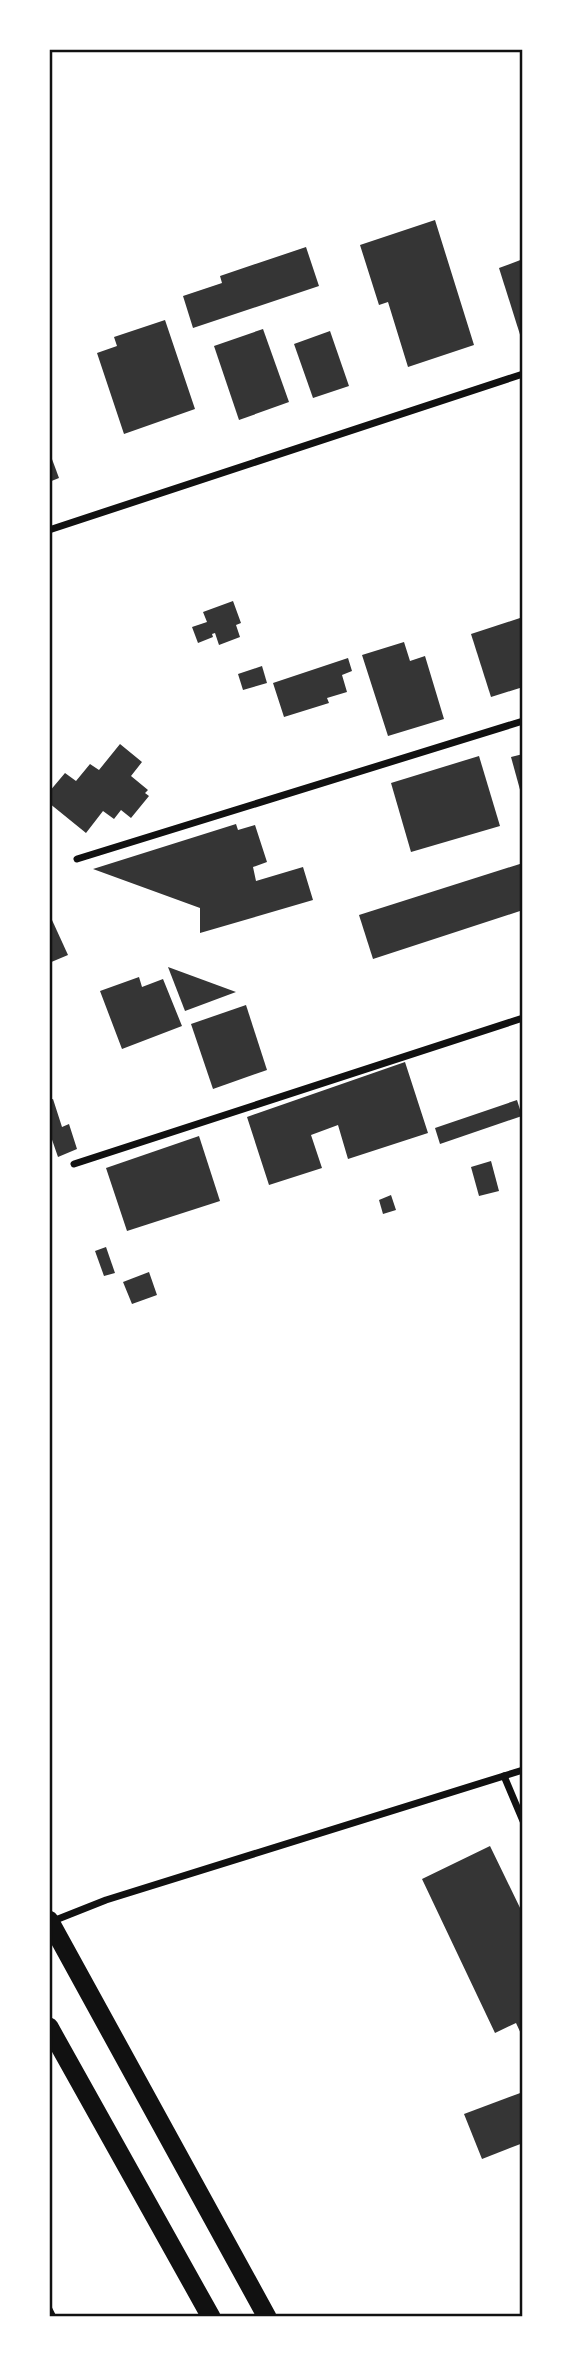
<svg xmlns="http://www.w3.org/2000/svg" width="572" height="2366" viewBox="0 0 572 2366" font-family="Rubik,sans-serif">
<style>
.building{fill:#353535}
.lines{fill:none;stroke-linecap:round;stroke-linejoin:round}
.service{stroke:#111;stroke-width:5}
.minor{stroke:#111;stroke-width:7}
.trunk{stroke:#111;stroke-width:19}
.neatline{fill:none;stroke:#111;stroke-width:2.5}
</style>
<rect width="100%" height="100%" fill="#fff"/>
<g class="building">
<path d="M435 220 474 345 408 367 388 302 379 305 360 245Z"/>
<path d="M306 247 319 286 193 328 183 296 222 283 220 276Z"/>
<path d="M523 259V341H522L499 268Z"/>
<path d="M165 320 195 409 124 434 97 353 117 346 114 337Z"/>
<path d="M263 329 289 402 239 420 214 346Z"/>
<path d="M330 331 349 386 313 398 294 344Z"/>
<path d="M49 451 59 478 49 482Z"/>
<path d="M233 601 241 623 236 625 240 637 219 645 215 633 212 634 213 637 198 643 192 627 207 622 203 612Z"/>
<path d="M523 617V687L491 697 471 634Z"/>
<path d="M404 642 410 661 425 656 444 719 388 736 362 655Z"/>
<path d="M348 658 352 671 342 675 347 692 327 698 329 703 284 717 273 683Z"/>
<path d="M262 666 267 683 243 690 238 674Z"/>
<path d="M120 744 142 762 131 776 148 790 145 793 149 796 131 818 121 810 114 819 103 811 86 833 49 803V792L65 773 76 781 90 764 99 770Z"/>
<path d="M523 754V797H522L511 757Z"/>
<path d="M479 756 500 826 411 852 391 783Z"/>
<path d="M236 824 238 830 255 825 267 862 253 867 256 881 303 867 313 900 200 933V908L93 869Z"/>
<path d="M523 863V910L373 959 359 915Z"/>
<path d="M49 919 52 920 68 955 49 963Z"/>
<path d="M168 967 236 992 185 1011Z"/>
<path d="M139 977 142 987 163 979 182 1026 122 1049 100 991Z"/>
<path d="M246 1005 267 1070 213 1089 191 1024Z"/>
<path d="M405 1062 428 1133 348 1159 338 1125 311 1135 322 1168 269 1185 247 1117Z"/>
<path d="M53 1099 62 1127 69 1124 77 1149 58 1157 49 1131V1100Z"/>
<path d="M517 1100 522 1116 440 1144 435 1128Z"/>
<path d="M199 1136 220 1201 127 1231 106 1168Z"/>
<path d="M491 1161 499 1191 479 1196 471 1167Z"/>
<path d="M391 1195 396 1210 383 1214 379 1200Z"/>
<path d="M106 1247 115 1273 104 1276 95 1251Z"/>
<path d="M149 1272 157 1295 132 1304 123 1282Z"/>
<path d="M490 1846 523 1914V2038L516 2023 495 2033 422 1879Z"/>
<path d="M523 2092V2143L482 2159 464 2114Z"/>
</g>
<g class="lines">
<path class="service" d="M49 2307 54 2317"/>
<g class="minor">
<path d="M49 530 523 374"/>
<path d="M77 859 523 721"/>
<path d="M74 1164 523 1018"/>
<path d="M504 1776 523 1821"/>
<path d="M53 1921 106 1900 523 1770"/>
</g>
<g class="trunk">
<path d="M49 1920 267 2317"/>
<path d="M49 2027 211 2317"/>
</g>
</g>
<rect width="572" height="2366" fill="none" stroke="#ffffff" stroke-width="102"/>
<rect x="51" y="51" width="470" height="2264" class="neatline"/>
</svg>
